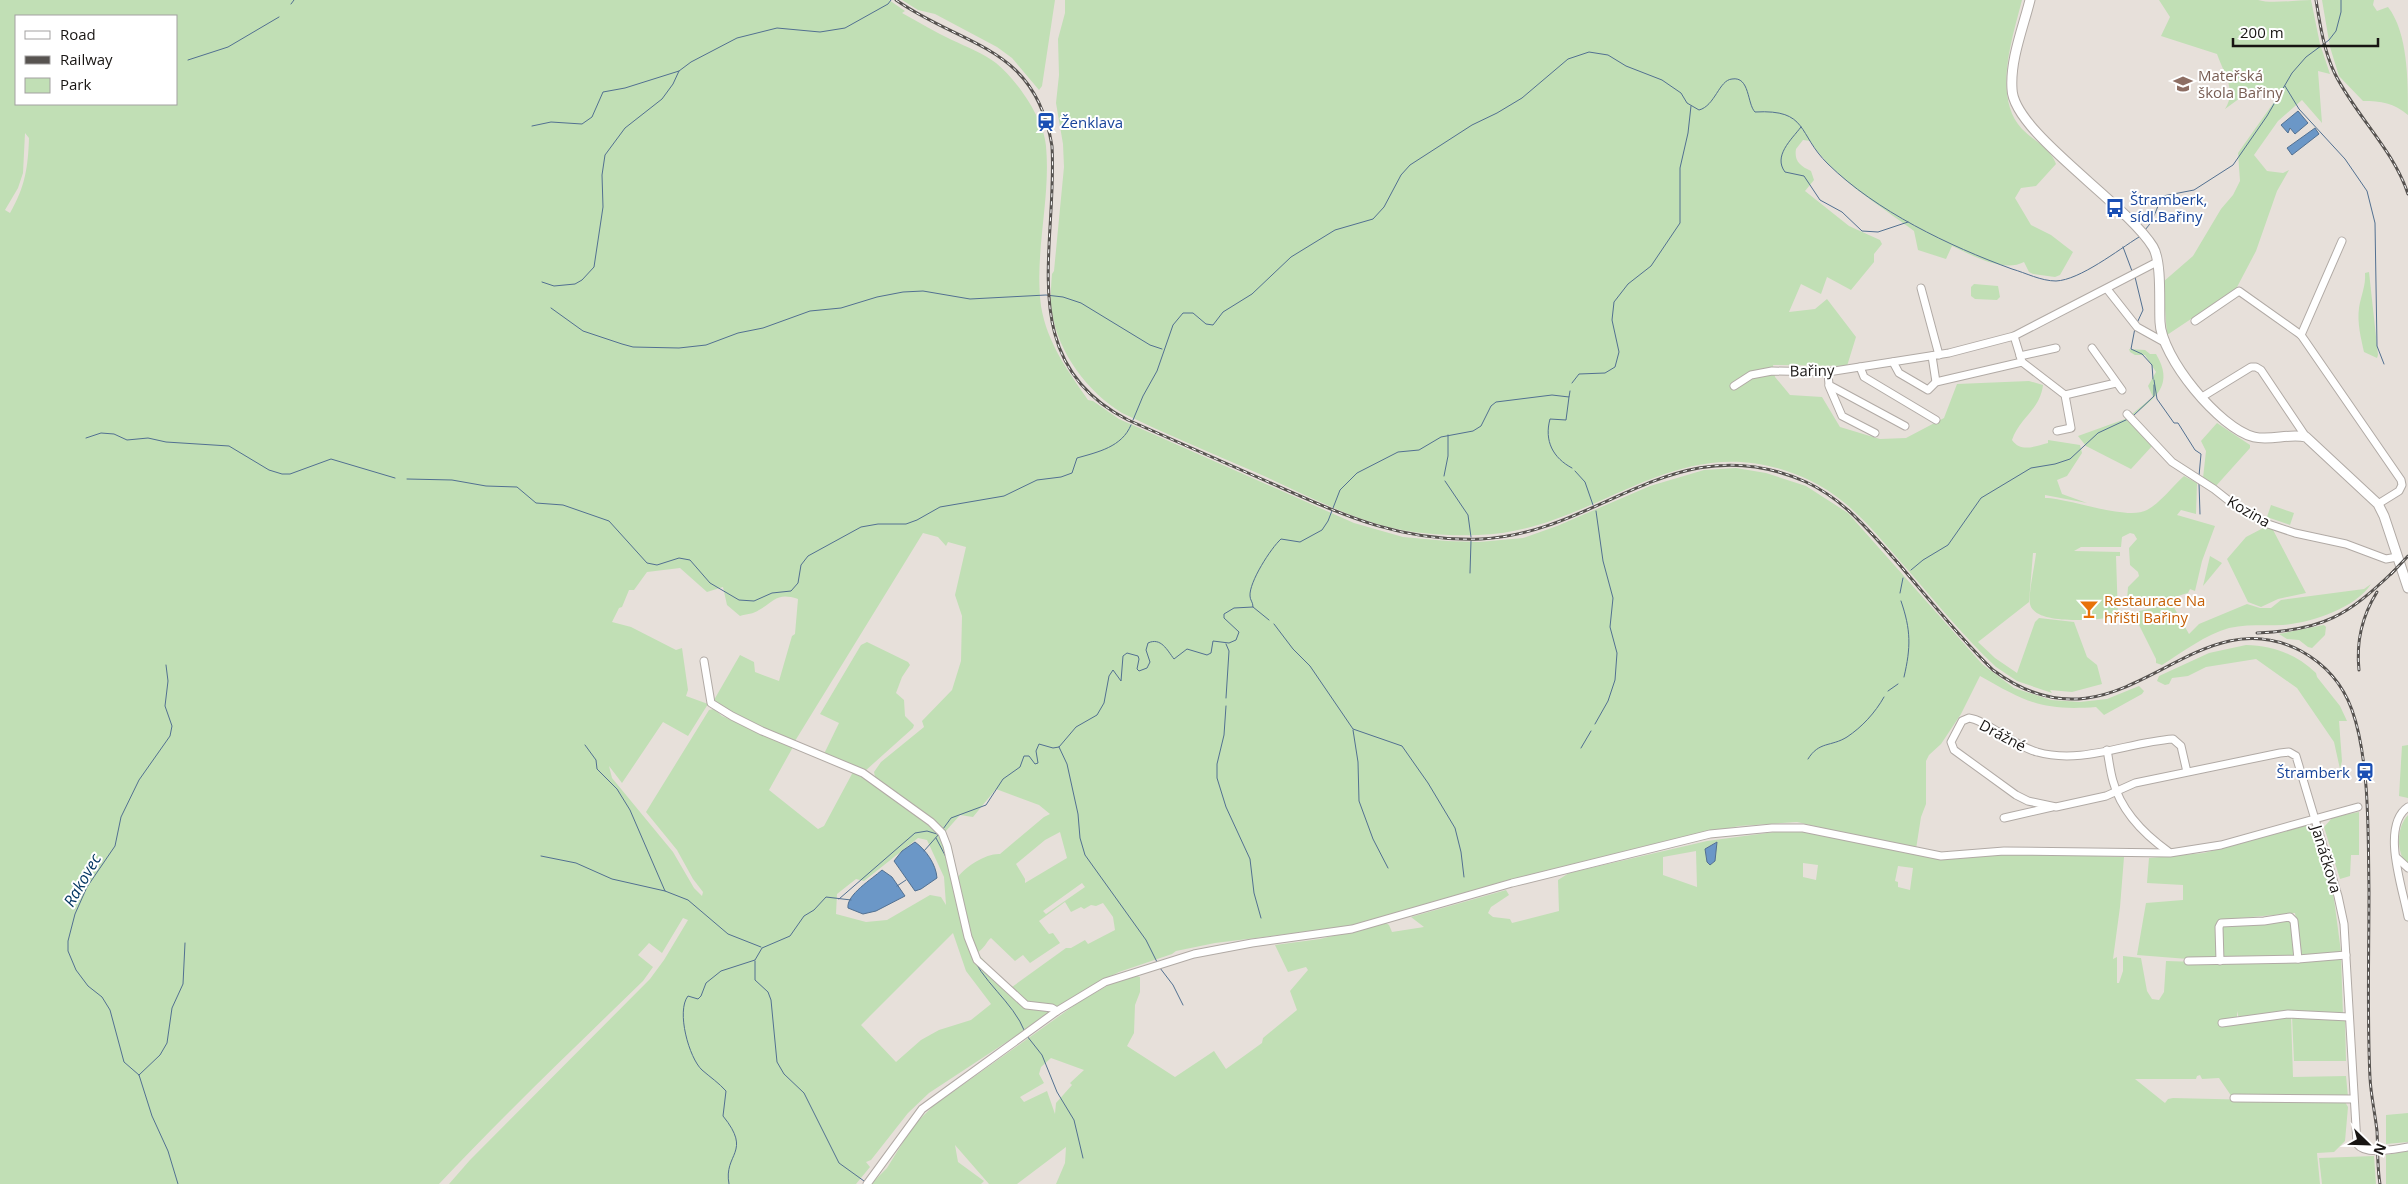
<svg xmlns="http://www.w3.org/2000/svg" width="2408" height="1184" viewBox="0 0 2408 1184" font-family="'Open Sans',sans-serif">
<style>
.green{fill:#c1dfb5;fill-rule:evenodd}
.water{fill:#6b97c7;stroke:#527091}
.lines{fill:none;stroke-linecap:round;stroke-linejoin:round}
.stream{stroke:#527091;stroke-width:1}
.minor-casing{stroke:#b1aaa5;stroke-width:9}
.major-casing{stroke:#b1aaa5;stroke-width:11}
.minor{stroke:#fff;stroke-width:7}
.major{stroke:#fff;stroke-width:9}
.rail-casing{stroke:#575350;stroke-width:3}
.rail{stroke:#fff;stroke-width:1;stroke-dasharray:4;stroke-linecap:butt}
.labels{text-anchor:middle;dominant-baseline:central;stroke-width:4;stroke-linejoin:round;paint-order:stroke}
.education-label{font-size:15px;fill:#785e54;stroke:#fff;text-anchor:start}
.transit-label{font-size:15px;fill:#164399;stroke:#fff;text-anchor:start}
.street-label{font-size:15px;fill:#181513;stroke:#fff}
.food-label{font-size:15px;fill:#c56008;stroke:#fff;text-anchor:start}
.water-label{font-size:16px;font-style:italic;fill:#043663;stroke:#fff}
</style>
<rect width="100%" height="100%" fill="#e7e0da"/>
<g class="green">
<path d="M0 0H889L905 11 902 13C919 22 935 32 952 40 967 47 983 53 996 63 1017 80 1044 119 1046 146 1051 199 1034 253 1041 306 1047 343 1068 371 1088 400L1093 401 1119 419 1354 523 1403 537 1447 541 1479 542 1523 538 1557 526 1650 486 1704 470 1736 468 1766 473 1806 486 1848 513 1982 664 2014 688 2051 700 2080 702 2107 699 2139 686 2144 691 2142 694 2104 715 2096 707C2042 711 2026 702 1980 676L1961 714 1941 744 1929 755 1926 761V804L1921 817 1916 849 1797 822 1739 826 1641 847 1352 926 1215 943 1176 951 1172 954 1119 972 1093 985 929 1093 908 1113 871 1160 866 1162 870 1167 856 1184H449L470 1160 650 979 664 960 688 920 683 918 662 953 649 943 638 955 653 967 643 981C574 1048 505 1114 439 1184H0ZM16 16H176V104H16ZM25 133 29 138C28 168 25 187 10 213L5 210 18 188 23 173ZM923 533 938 537 946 546 948 542 966 547 955 595 962 616 961 661 952 690 922 721 924 727 881 762 874 772 877 786 853 772 824 826 818 829 769 790 793 747 722 716 714 709 709 710 646 812 677 850 693 879 703 892 702 896 694 888 673 852 612 778 609 766 622 783 663 722 688 736 708 704 686 696 688 690 682 648 676 650 631 627 612 622 619 608 622 607 629 590H634L647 572 680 568 707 592 723 587 727 605 740 616C746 614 754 614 759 610 775 601 777 592 798 599L795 634 792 636 779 681 755 672 754 662 740 655 714 700 732 714 795 741ZM996 789 1039 805 1050 814 1044 817 1000 854C987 853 966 866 958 877L951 845 945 832 960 815 973 817ZM1060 832 1067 858 1025 883V879L1016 864 1045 840ZM918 838 927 840 944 877 946 905 941 897 930 895 887 920 866 922 836 914 837 894 856 879 864 881ZM1082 883 1085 887 1046 914 1043 911ZM1065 902 1071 912 1081 907 1084 909 1091 905 1096 906 1103 903 1113 917 1115 930 1088 944 1085 940 1071 948H1066L1012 987V990L977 953C985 948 986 942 991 938L1015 961 1023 955 1030 963 1060 943 1053 933 1049 934 1039 921ZM953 933 966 971 991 1004 971 1020 939 1030 921 1040 896 1062 861 1025Z"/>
<path d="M902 0H1055L1042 86 1039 90 1012 58 997 47 935 14 918 10Z"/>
<path d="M1065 0H2022C2013 36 1992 97 2022 129 2033 140 2051 149 2056 164L2036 186 2021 188 2015 198 2031 225 2051 235 2073 252 2060 275 2055 277 2033 274 2029 272 2024 262C2003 273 1972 255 1952 246L1946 259 1918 250 1914 231C1877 203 1836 180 1810 141L1803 140 1796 149C1794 161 1800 166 1811 171L1814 180 1805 191 1849 226 1880 240 1882 244 1874 254V262L1851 290 1827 277 1821 294 1801 284 1789 312 1815 309 1827 299 1856 337 1847 366 1773 365 1775 377 1790 395 1822 397 1840 427 1880 439 1906 438 1944 418 1957 384 2029 381 2043 385C2040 410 2020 417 2012 440 2021 453 2035 446 2048 443V440L2080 445 2082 453 2067 476 2057 480 2062 494 2087 503 2045 495V498C2069 498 2127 521 2147 510 2160 503 2173 486 2184 476L2197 483 2196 514 2181 510 2177 515 2215 526 2202 561 2195 591 2190 589 2188 593C2173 597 2139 610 2127 600L2128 587 2139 576 2138 572 2130 565 2129 548 2137 539 2134 534 2130 533 2122 537 2121 547H2081L2074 551 2120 552V556H2116L2118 617C2101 619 2035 627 2030 604 2028 594 2035 565 2036 553H2033L2029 602 1978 642 1995 658 2017 673 2035 622 2039 618 2074 622 2087 657 2097 665 2102 684 2072 692 2050 690 2052 693 2017 681 1996 667C1961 634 1931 596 1899 560 1872 529 1848 499 1811 481 1679 417 1601 532 1478 535 1448 536 1417 534 1388 527 1342 515 1298 491 1255 472 1211 453 1166 434 1122 413 1088 392 1058 353 1052 312 1050 300 1051 286 1052 274L1054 271 1064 167 1063 144 1056 103 1059 75 1058 39 1065 13Z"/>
<path d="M2159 0H2258C2271 4 2296 0 2311 0L2320 44 2330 74 2318 71 2322 123 2302 100 2278 121 2254 155 2267 171 2283 173 2289 170 2277 191 2256 251 2236 289 2167 335 2163 282 2193 256 2221 209 2233 195 2240 181 2238 153 2279 95 2251 90 2225 109C2237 90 2224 74 2217 54L2161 36 2170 17Z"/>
<path d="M2322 0H2374L2373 5 2377 11 2388 7C2408 33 2408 80 2408 115 2394 103 2381 101 2363 101L2339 76 2330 47Z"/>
<path d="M2369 272 2378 355 2377 358 2364 352C2361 338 2357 323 2359 308 2361 295 2366 286 2365 273Z"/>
<path d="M1974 284 1998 286 2000 297 1997 300 1975 299 1971 296V287Z"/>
<path d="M2129 349 2145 350 2150 354H2156C2174 384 2157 397 2133 415L2132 414 2153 397 2148 386 2156 372 2145 355H2135L2130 352Z"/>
<path d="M2128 418 2153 445 2131 469 2086 446 2078 436Z"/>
<path d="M2217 423 2250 445V448L2215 487 2203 478 2206 451 2201 441Z"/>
<path d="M2271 505 2294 513 2290 525 2267 517Z"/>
<path d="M2267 526 2272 528 2306 593 2278 599 2261 607 2248 602 2227 559 2246 537Z"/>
<path d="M2210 556 2222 563 2203 586Z"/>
<path d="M2371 584C2356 608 2310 623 2283 625 2265 626 2247 624 2229 628 2205 635 2184 651 2162 665L2156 663V659L2136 619 2139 611 2172 604 2189 634 2199 624 2247 604 2260 608H2271L2281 600 2364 589Z"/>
<path d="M2324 625 2326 627 2325 635 2312 648 2308 647 2299 640 2287 639 2279 634Z"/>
<path d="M867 642 908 662 910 665 902 677 896 693 904 700 905 716 914 725 913 728 865 771 824 754 839 723 820 714 861 645Z"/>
<path d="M2246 645C2274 646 2296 654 2316 673L2317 677 2340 706 2347 721H2339L2342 761 2340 769 2334 742 2297 688 2256 659 2206 667 2188 676 2172 678 2169 684 2165 685 2157 681 2159 676 2209 653Z"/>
<path d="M2408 745V798L2399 796 2402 746Z"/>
<path d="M2359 812V855H2351L2350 876 2340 879 2324 827 2333 817Z"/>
<path d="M2408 815V866C2396 854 2396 827 2408 815Z"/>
<path d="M2308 825 2314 828 2316 833 2334 899 2341 952 2303 957 2301 955 2295 913 2218 920 2216 928 2217 957 2188 959 2137 955 2146 903 2183 900V885L2147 883 2149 858 2204 853Z"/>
<path d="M1796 829 1935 858 1958 859 2007 853 2124 857 2120 907 2113 959 2117 957V983H2119L2123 971V956L2141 958 2147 991 2152 999 2159 1000 2164 992 2166 961 2229 963 2341 957 2343 1015 2286 1013 2239 1019 2237 1011V1019L2220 1021 2221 1025 2291 1016 2293 1077 2346 1076 2348 1097H2232L2219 1078 2202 1079 2200 1075 2197 1076 2196 1079H2135L2165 1103 2168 1099 2173 1098 2257 1100 2261 1103 2263 1101 2345 1102 2348 1107 2345 1141 2334 1152 2317 1153 2320 1184H1056L1065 1163 1066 1147 1017 1184H989L955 1145 958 1162 984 1181 981 1184H871L887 1168 913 1126 933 1106 1079 1002 1114 982 1137 976 1140 977V992L1135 1005 1134 1033 1127 1046 1175 1077 1214 1051 1226 1069 1262 1043 1263 1038 1297 1010 1290 991 1308 970 1306 967 1288 972 1275 945 1320 939 1386 923 1389 925 1392 932 1424 927 1411 917 1506 890 1509 895 1491 907 1488 913 1493 917 1510 919 1512 923 1559 911 1558 880 1569 873 1707 841ZM1716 842 1715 861 1710 865 1707 862 1705 849ZM1696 851 1697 887 1663 875V857ZM1803 863 1818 865 1816 880 1803 877ZM1898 866 1913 868 1910 890 1898 887V882L1895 881ZM1051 1058 1084 1070 1070 1083 1072 1085 1056 1103 1055 1114 1047 1091 1024 1102 1020 1097 1044 1083 1039 1074 1041 1067Z"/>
<path d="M2288 920 2291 923 2295 954 2293 956 2226 960 2222 957 2221 928 2224 925Z"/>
<path d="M2292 1016 2345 1019 2346 1061H2294Z"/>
<path d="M2408 1113V1142L2386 1144V1115Z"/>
<path d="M2408 1151V1184H2386V1155Z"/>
<path d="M2374 1156 2376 1184H2322L2319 1158Z"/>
</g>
<g class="water">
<path d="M2298 111 2308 123 2295 134 2290 128 2288 133 2281 125Z"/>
<path d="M2315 128 2319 134 2292 155 2287 148Z"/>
<path d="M915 842C926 850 936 864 937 878L921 889 915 891 894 861 902 851Z"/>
<path d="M1717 842 1715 861 1710 865 1707 862 1705 849Z"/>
<path d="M882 870 892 877 905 896 876 911 863 914 848 908C846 895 872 879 882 870Z"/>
</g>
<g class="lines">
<g class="stream">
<path d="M291 4 294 0"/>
<path d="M188 60 228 47 279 17"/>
<path d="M2285 86 2299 109 2345 159 2367 191 2375 223 2377 346 2384 364"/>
<path d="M532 126 551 122 582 124 592 117 603 92 625 88 679 71 691 62 737 38 777 28 820 32 845 28 888 4 891 0"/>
<path d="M1801 127C1791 140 1773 156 1785 172L1804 176 1820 200 1842 212 1862 231 1878 232 1908 222"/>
<path d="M2145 230C2156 218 2155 209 2163 196L2194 190 2233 165 2267 116 2292 73 2306 57 2329 40 2336 31 2341 12V0"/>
<path d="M2123 247 2132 271"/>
<path d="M2135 277 2143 310 2137 323"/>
<path d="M542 282 554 286 575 284 582 280 594 267 603 207 602 175 605 155 625 128 662 99 673 84 679 71"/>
<path d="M551 308 583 331 622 344 633 347 679 348 706 345 738 333 763 328 810 311 841 308 877 297 903 292 923 291 970 299 1046 295 1063 297 1081 303 1150 345 1162 349"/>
<path d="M2135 328 2131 349 2142 354 2152 365 2153 379"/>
<path d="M2154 380 2157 399 2174 423H2178L2195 450 2201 454 2199 476"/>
<path d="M1572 383 1579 374 1605 373 1615 367 1619 352 1612 320 1614 302 1628 284 1651 266 1680 223V168L1688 133 1691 106"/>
<path d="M1569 397 1566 420 1550 419C1544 441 1553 458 1572 468"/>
<path d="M2132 417 2154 396V385"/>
<path d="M1133 420 1143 396 1157 371 1173 325 1183 313H1193L1206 324 1213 325 1223 312 1252 294 1291 257 1335 230 1373 219 1384 207 1401 175 1410 165 1472 125 1497 113 1522 98 1568 59 1589 52 1608 55 1626 66 1662 80 1681 93 1687 103 1699 110C1715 106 1719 80 1732 79 1750 76 1747 104 1755 112 1809 109 1797 134 1828 164 1876 211 1949 246 2012 269 2026 273 2041 281 2056 281 2080 280 2118 250 2139 237"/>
<path d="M86 438 101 433 114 434 127 440 148 438 166 442 229 446 269 470 282 474H290L331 459 395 478"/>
<path d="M1575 471 1585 482 1593 505"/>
<path d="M1444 476 1448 456V435"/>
<path d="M407 479 452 480 486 486 517 487 536 503 563 505 609 521 647 563 657 565 679 558 690 560 710 583 739 600 754 601 772 593 791 591 798 583 801 565 808 556 861 527 878 524H906L917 520 940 507 1004 496 1037 480 1061 477 1072 473 1077 458C1098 452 1122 447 1131 425"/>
<path d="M1445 481 1468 515 1471 537"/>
<path d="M2199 483 2200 514"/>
<path d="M1911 570 1923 560 1948 545 1981 498 2031 468 2055 464 2070 459 2098 433 2128 419"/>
<path d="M1470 573 1471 541"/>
<path d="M1900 593 1903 578"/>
<path d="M1901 601C1911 630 1911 647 1904 677"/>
<path d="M1253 607 1269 620"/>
<path d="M1274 624 1293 649 1310 666 1353 729 1402 746 1428 783 1455 828 1461 852 1464 877"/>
<path d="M1226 644 1229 651 1226 698"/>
<path d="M166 665 168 681 165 706 172 726 170 736 139 780 121 817 115 846 87 887 75 914 68 941V951L76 970 88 986 102 997 110 1010 124 1062 139 1075 152 1116 168 1151 178 1184"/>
<path d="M1888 691 1898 684"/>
<path d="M1226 706 1224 735 1217 764V778L1226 807 1250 859 1254 893 1261 918"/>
<path d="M1595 724 1608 701 1615 680 1617 653 1610 627 1613 598 1603 561 1596 511"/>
<path d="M1353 730 1358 762 1359 801 1373 839 1388 868"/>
<path d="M585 745 596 760 597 769 617 789 630 810 665 891 688 900 728 934 761 947"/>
<path d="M1059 747 1067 764 1078 814 1080 838 1085 855 1146 940 1157 962"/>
<path d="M1581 748 1591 731"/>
<path d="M1808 759C1819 741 1831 747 1847 737 1862 727 1875 713 1884 697"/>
<path d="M943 829 951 818 986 805 1003 779 1020 767 1024 756H1029L1035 764 1038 763 1036 751 1039 744 1053 748 1059 747 1076 727 1097 715 1104 703 1109 676 1113 670 1121 681 1123 656 1127 653 1138 656 1139 659 1137 669 1139 671 1147 668 1150 662 1146 650 1148 643C1161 637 1167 650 1174 659L1187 649 1207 655 1211 653 1213 641 1229 643 1236 640 1239 632 1224 618V614L1234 608 1253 607C1253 602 1250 600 1250 596 1249 582 1271 548 1281 539L1300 542 1322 530 1328 521 1340 490 1357 473 1398 452 1419 450 1441 437 1473 431 1481 426 1491 406 1496 402 1552 395 1569 397 1570 391"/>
<path d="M936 838 947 859"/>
<path d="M924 851 939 834"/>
<path d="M541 856 576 863 612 879 665 891"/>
<path d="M897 886 906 880"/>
<path d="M839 899 915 833 927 831 937 834"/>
<path d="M962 925 964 934"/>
<path d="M969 949C981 982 1013 1001 1025 1032"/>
<path d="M755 961V980L768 992 771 1000 777 1062 784 1074 804 1093 839 1163 864 1181"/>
<path d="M1160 968 1173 985 1183 1005"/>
<path d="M1027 1036 1042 1055 1057 1092 1074 1120 1083 1158"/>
<path d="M139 1075 160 1055 167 1043 172 1008 183 984 185 943"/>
<path d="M729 1184C723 1153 753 1153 723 1116L726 1091C719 1083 710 1077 702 1070 689 1058 676 1011 688 996L698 999 701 996 706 983 721 971 755 960 762 948 790 936 804 916 814 910 826 897 851 900"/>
</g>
<g class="minor-casing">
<g id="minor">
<path d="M1921 288 1939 355"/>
<path d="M2107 289 2137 327 2164 342"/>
<path d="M2195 321 2239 291 2301 335 2401 480 2402 485 2399 491 2378 504"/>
<path d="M2301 335 2342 241"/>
<path d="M2014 336 2022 362 2065 395 2071 428 2057 431"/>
<path d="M2092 348 2122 390"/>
<path d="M1932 356 1936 382"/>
<path d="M2020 356 2056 348"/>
<path d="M1893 362 1899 373 1928 390 1936 382 2022 362"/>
<path d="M1860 367 1864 377 1936 420"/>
<path d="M1828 372 1829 385 1905 426"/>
<path d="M1734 386 1751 375 1772 371 1828 372 1949 353 2014 336 2157 262"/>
<path d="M1829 386 1842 416 1875 433"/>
<path d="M2065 395 2116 383"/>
<path d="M2202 397 2251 367H2256L2261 370 2306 437"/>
<path d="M2127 414 2172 462 2214 489 2233 504 2265 523 2295 533 2346 544 2386 559 2397 557"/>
<path d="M704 661 711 703 732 716 762 731 863 773 931 822 942 833 947 846 968 937 977 960 1026 1005 1052 1008 1057 1011"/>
<path d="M2107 750C2109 760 2110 771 2113 781 2121 811 2145 835 2169 852"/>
<path d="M2187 772 2181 746 2173 739C2128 742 2082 765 2037 752 2014 746 1986 720 1969 718L1962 721 1951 742 1954 750 2016 795 2028 801 2056 807 2106 796 2135 783 2280 753 2289 752 2296 756 2338 896 2344 924 2357 1144C2366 1156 2394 1149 2408 1147"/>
<path d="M2408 807C2380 826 2403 889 2408 917"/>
<path d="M2004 818 2052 807"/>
<path d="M2396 857 2408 868"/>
<path d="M2188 961 2298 959 2346 955"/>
<path d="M2220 961 2219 927 2221 923 2264 921 2290 917 2294 921 2298 959"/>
<path d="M2222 1023 2288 1014 2349 1017"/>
<path d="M2234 1098 2353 1099"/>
<path d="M867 1184 922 1109 1057 1011 1105 982 1194 954 1252 943 1352 929 1512 883 1710 834 1772 828H1803L1941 856 2004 851 2170 853 2221 845 2358 807"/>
</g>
</g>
<g class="major-casing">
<path id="major" d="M2030 0C2023 28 2010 60 2012 89 2013 132 2126 203 2153 247 2162 262 2159 303 2160 322 2161 357 2219 428 2254 437 2271 441 2289 433 2306 437L2378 504 2384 516 2408 588"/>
</g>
<use href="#minor" class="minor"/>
<use href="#major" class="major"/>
<g class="rail-casing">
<g id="rail">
<path d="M896 0C965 48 1035 45 1052 146 1058 247 1013 362 1128 420 1173 440 1218 460 1264 480 1339 513 1396 542 1481 539 1602 533 1676 424 1806 482 1845 500 1870 532 1898 563 1929 599 1959 637 1993 670 2121 765 2189 592 2301 651 2325 664 2343 685 2352 710 2370 760 2368 838 2369 891 2369 953 2367 1016 2370 1078 2371 1096 2375 1113 2377 1131 2378 1149 2377 1166 2380 1184"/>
<path d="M2316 0C2320 25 2324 51 2335 74 2356 116 2393 149 2408 194"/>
<path d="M2391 574 2408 556"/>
<path d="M2257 633C2324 630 2347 616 2395 570"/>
<path d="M2359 670C2356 642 2362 616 2377 592"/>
</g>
</g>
<use href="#rail" class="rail"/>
</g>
<defs>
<g id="school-bare" transform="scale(1.5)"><path d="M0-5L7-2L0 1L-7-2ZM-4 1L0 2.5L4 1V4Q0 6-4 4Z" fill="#8d6e63" stroke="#fff" stroke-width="2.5" paint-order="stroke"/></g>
<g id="station-bare" transform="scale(1.5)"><path d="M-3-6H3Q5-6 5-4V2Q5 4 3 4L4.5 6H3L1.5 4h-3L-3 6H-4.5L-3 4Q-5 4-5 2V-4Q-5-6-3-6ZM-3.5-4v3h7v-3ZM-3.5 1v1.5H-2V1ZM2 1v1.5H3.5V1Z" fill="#1a4fb4" stroke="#fff" stroke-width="2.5" paint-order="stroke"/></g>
<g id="bus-bare" transform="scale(1.5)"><path d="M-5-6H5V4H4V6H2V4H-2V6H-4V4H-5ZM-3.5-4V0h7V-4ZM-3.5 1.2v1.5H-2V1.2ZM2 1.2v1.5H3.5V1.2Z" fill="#1a4fb4" stroke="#fff" stroke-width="2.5" paint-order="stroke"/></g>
<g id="bar-bare" transform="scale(1.5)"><path d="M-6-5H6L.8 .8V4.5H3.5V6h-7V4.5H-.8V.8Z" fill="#e8710a" stroke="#fff" stroke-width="2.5" paint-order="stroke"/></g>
</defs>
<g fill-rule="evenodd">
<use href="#school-bare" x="2183" y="84"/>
<use href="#station-bare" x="1046" y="122"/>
<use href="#bus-bare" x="2115" y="208"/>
<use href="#bar-bare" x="2089" y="609"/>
<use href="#station-bare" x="2365" y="772"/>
</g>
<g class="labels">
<g class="education-label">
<text x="2198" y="75">Mateřská<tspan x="2198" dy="17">škola Bařiny</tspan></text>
</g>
<g class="transit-label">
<text x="1061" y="122">Ženklava</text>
<text x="2130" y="199">Štramberk,<tspan x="2130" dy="17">sídl.Bařiny</tspan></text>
<text x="2350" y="772" text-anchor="end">Štramberk</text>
</g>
<g class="street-label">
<text transform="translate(1812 370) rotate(-1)">Bařiny</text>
<text transform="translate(2249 511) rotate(30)">Kozina</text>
<text transform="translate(2003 735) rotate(28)">Drážné</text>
<text transform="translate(2327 859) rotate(73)">Janáčkova</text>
</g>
<g class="food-label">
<text x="2104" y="600">Restaurace Na<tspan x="2104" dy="17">hřišti Bařiny</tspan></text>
</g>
<g class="water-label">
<text transform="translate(82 880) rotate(-60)">Rakovec</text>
</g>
</g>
<rect x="15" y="15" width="162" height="90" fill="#ffffff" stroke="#a3a1a1"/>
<rect x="25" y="31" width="25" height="8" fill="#ffffff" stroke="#a3a1a1"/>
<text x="60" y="40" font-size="15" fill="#181513">Road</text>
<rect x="25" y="56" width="25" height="8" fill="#575350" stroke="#a3a1a1"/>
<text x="60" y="65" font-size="15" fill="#181513">Railway</text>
<rect x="25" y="78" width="25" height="15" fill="#c1dfb5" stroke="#a3a1a1"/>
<text x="60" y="90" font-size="15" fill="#181513">Park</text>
<g transform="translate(2368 1144) rotate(113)" stroke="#ffffff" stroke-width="4" paint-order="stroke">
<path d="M0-4L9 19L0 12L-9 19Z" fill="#181513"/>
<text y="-8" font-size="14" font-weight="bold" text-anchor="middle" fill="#181513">N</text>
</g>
<path d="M2233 38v8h145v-8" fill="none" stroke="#181513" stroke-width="2.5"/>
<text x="2240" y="38" font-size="15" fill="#181513" stroke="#ffffff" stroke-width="4" paint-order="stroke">200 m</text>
</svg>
